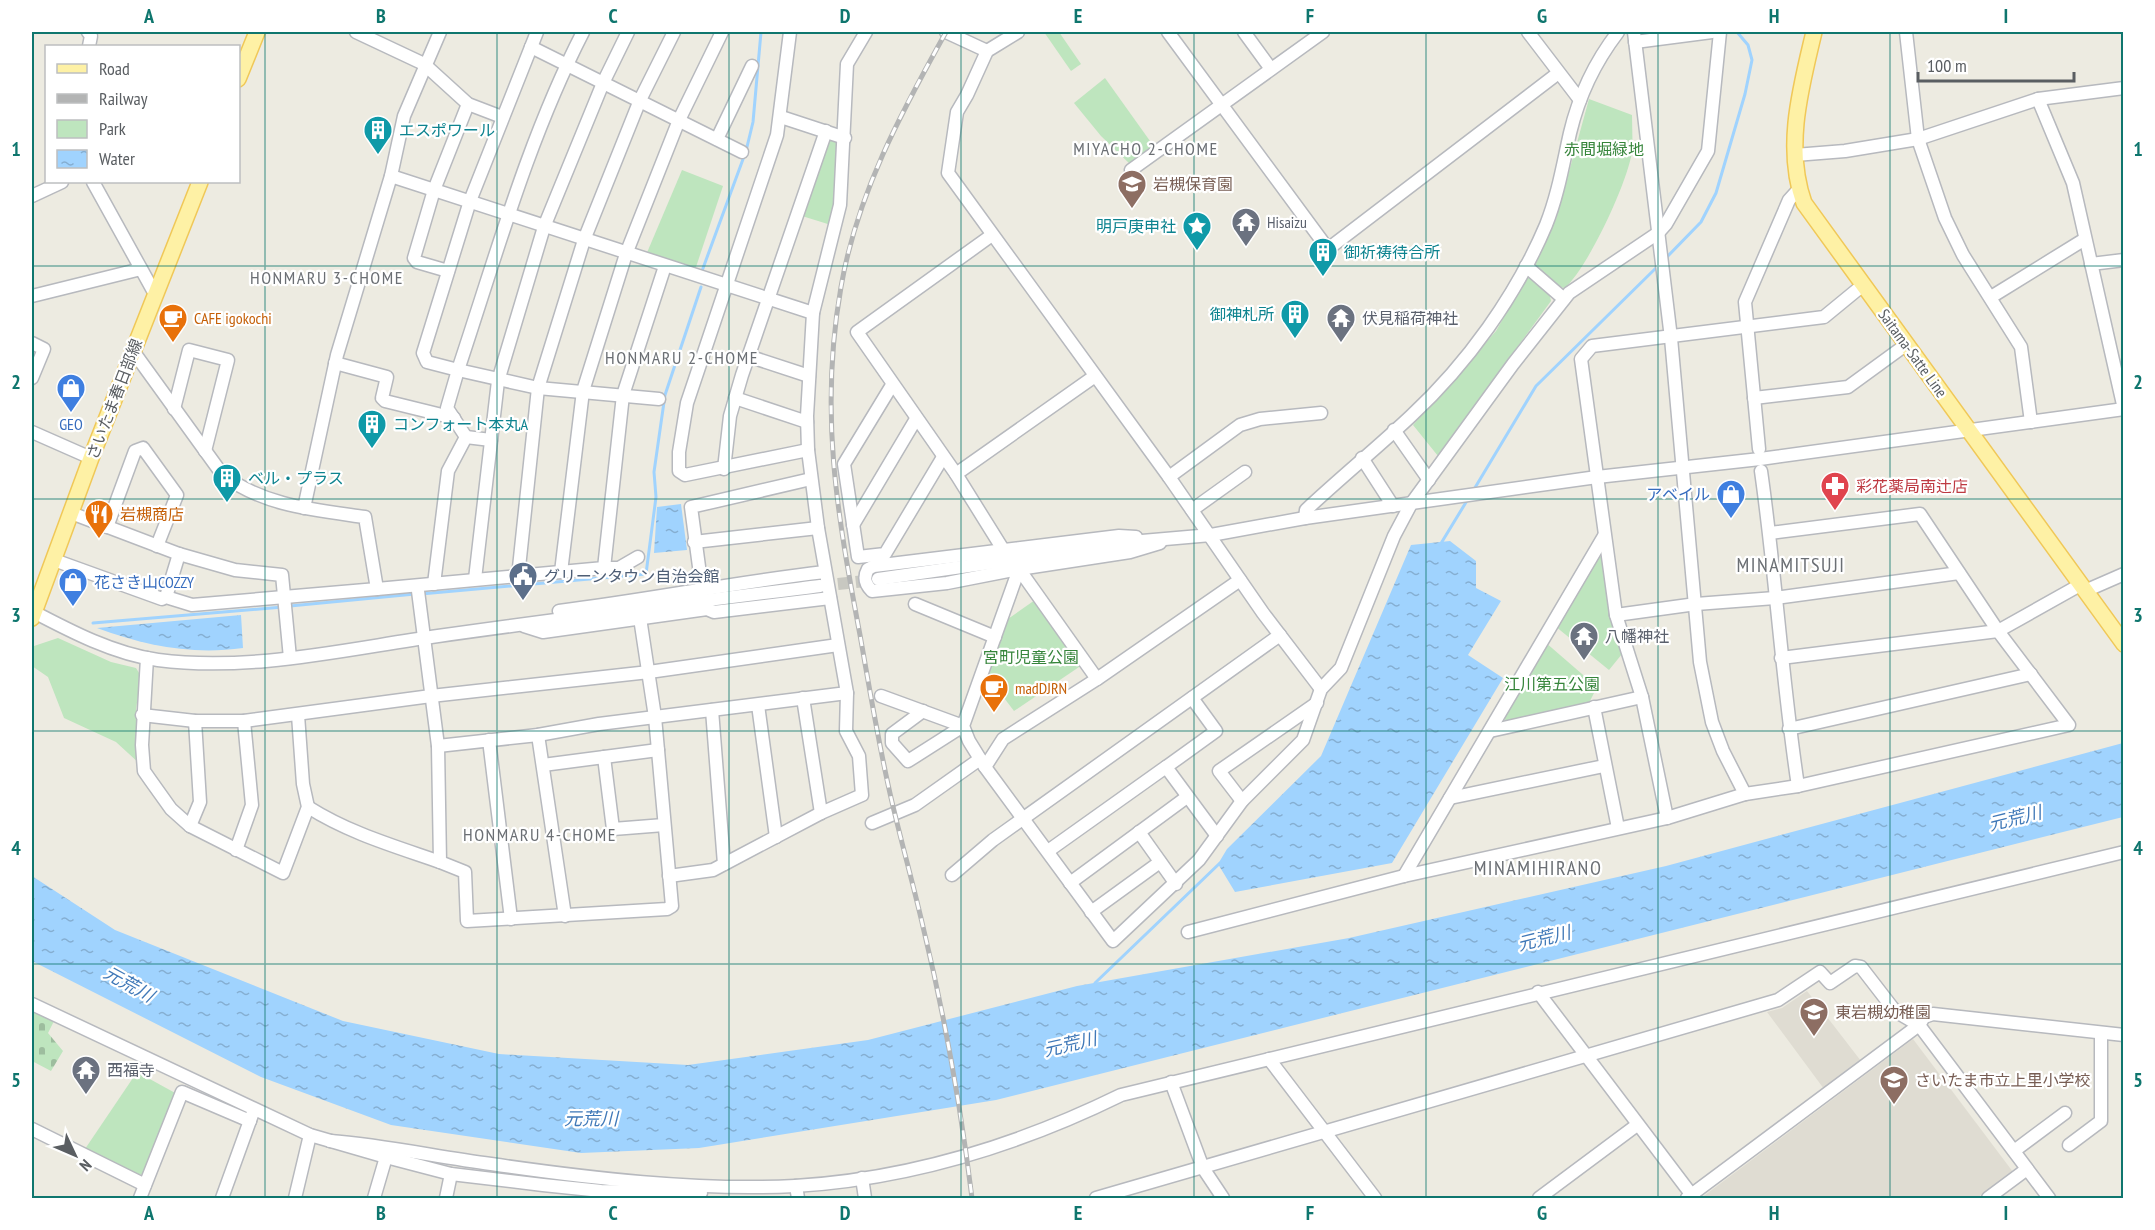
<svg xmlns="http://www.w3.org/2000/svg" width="2155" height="1230" viewBox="0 0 2155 1230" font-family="'PT Sans Narrow','Noto Sans JP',sans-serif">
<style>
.education{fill:#dfdcd2}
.cemetery{fill:url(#cemetery-stones)}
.park{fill:#bee5be}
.water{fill:url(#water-ripples)}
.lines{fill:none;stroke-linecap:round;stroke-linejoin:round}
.stream{stroke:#a0d3fe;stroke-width:3}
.minor-tunnel{stroke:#c8c8c1;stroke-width:12;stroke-dasharray:12 6;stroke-linecap:butt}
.minor-casing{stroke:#b7b9be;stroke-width:15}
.major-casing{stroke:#f0c858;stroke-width:18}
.minor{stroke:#fff;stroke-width:12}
.major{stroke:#fef1a5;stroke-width:15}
.rail-casing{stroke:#b3b4b4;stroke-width:5}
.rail{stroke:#fff;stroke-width:3;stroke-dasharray:9;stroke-linecap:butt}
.grid{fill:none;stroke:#0f766e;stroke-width:1.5;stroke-opacity:0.55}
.labels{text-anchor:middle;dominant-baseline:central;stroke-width:4.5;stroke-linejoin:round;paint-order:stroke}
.culture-label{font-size:16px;fill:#0d838f;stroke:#fff;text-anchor:start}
.park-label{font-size:16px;fill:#36853b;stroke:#fff}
.education-label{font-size:16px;fill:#785e54;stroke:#fff;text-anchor:start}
.worship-label{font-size:16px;fill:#5b616d;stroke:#fff;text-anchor:start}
.food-label{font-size:16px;fill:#c56008;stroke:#fff;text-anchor:start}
.street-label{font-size:16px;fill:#5a5e62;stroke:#fff}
.shop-label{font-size:16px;fill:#366cbe;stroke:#fff}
.health-label{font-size:16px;fill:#be3a42;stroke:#fff;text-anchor:start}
.service-label{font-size:16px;fill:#4e5e75;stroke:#fff;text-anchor:start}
.neighbourhood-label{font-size:18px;letter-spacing:1.5px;fill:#6b6f74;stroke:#fff}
.water-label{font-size:18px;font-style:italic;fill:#4079b8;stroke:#fff}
.quarter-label{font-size:20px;letter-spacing:1.5px;fill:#6b6f74;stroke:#fff}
.neatline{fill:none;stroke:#0f766e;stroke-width:2}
.grid-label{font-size:20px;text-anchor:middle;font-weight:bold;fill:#0f766e}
</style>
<defs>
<pattern id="cemetery-stones" width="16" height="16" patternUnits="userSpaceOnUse" patternTransform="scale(1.5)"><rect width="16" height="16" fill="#bee5be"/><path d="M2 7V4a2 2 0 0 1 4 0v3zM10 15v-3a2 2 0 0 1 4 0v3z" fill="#9dbd9e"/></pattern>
<pattern id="water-ripples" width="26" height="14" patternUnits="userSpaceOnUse" patternTransform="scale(1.5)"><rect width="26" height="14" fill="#a0d3fe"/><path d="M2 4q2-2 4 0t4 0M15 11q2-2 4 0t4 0" fill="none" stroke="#85aed1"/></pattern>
</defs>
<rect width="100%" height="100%" fill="#edebe1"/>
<g class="education">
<path d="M1807 991 1861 1061 1824 1089 1767 1012 1782 1008Z"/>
<path d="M1913 1039 2013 1172 1977 1198H1701Z"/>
</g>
<path class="cemetery" d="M32 1009 54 1021 48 1033 63 1051 51 1071 32 1061Z"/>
<g class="park">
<path d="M1044 32H1059L1081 64 1071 71Z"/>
<path d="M1105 78 1155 148 1132 166 1101 136 1074 103Z"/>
<path d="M1589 99 1632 115C1632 127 1633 140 1632 152 1627 184 1588 267 1565 288L1558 287 1534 265 1556 219Z"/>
<path d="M828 138 840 142 837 198 831 225 802 216Z"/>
<path d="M682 170 723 186 695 270 646 255Z"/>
<path d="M1528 274 1550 296 1551 301 1438 456 1413 425 1496 331Z"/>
<path d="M1597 556 1605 558 1622 654 1609 670 1555 626Z"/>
<path d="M1035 600 1082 665 1014 711 985 673 1005 621Z"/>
<path d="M58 638 111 662 136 668 141 676 136 709 140 764 116 742 64 718 48 677 32 666 34 646Z"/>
<path d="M1545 642 1597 687 1589 703 1507 722 1502 716Z"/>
<path d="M137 1072 177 1094 146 1173 139 1175 85 1149Z"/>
</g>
<g class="water">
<path d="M681 504 687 550 654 553 657 507Z"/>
<path d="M1450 541 1476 561V588L1501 601 1468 655 1503 678 1392 863 1235 892 1218 864 1227 849 1321 756 1411 545Z"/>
<path d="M241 615 243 648C192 655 146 646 97 628Z"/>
<path d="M2123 743V817L996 1100 699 1148 581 1153 391 1125 261 1077 32 961V876L115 930 343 1021 499 1054 688 1065 868 1040 1077 986 1349 938 1666 866Z"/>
</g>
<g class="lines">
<g class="stream">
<path d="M1665 259 1701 222 1716 193 1745 94 1752 60 1748 45 1737 32"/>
<path d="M702 271 746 151 753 122 761 32"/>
<path d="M1473 491 1536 386 1658 266"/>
<path d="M1440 545 1468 499"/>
<path d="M421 594 646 574 656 497 654 472 665 395 701 287"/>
<path d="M290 606 415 594"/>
<path d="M93 623 283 607"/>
<path d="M1095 983 1220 863"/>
</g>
<path class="minor-tunnel" d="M820 586 874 580"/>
<g class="minor-casing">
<g id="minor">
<path d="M88 32 91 36 89 46"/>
<path d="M356 32 424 64 468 104 502 117"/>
<path d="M583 32C528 139 496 256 458 370L538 388 659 399"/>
<path d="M790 32 777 135 687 403 679 452V471L685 475 808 450"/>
<path d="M946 32 987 51"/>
<path d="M1018 32 987 51 967 95 957 112 948 173 1169 477 1263 613 1321 689"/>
<path d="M1168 32 1328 249 1557 74"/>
<path d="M1244 32 1271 69"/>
<path d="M1528 32 1580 100"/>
<path d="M1634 32 1671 338 1700 662 1712 722 1723 751 1745 794"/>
<path d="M1906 32 1918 139 1945 218 1963 255 2021 347 2031 422"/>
<path d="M1635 42 1712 32"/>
<path d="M531 47 742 152"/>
<path d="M2038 99 2073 183 2124 409"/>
<path d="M781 117 845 138"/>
<path d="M717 139 752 66"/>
<path d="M1795 155 1845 151 1918 139 2038 99 2124 88"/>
<path d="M1131 170 1323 32"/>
<path d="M391 176 813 313"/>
<path d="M93 182 155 294"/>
<path d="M32 196 62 182"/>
<path d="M992 235 857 332 956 474 1004 551"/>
<path d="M2091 264 2124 260"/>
<path d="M1526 266 1564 299"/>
<path d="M448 271 417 262 414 258 434 190 468 104"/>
<path d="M32 296 141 269"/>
<path d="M1991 297 2085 239"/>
<path d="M32 343 44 349 32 378"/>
<path d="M133 351 222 474C263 506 315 510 365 517L377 589 604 568 623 395 665 266"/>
<path d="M748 356 809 376"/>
<path d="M335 363 387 377 382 398 385 401 454 418"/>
<path d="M892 385 844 464 858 557 885 554 943 457"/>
<path d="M735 398 807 422"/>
<path d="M1754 398 1848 387 1907 344"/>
<path d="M174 409 189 350 228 360 205 451"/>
<path d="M1394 430 1429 480"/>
<path d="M32 432 91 458"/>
<path d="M466 437 491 440"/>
<path d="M1759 449 1745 302 1789 200 1799 189"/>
<path d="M1362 458 1393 506"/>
<path d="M724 469 730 416 742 375 826 131"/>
<path d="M1761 471C1776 576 1782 681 1798 786"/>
<path d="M956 474 1095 376"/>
<path d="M1169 477 1240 425 1260 419 1321 413"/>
<path d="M304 508 337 355 391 176 404 116 440 32"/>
<path d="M1192 510 1245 472"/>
<path d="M71 513 179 554 235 570 282 575 290 658"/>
<path d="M1305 518 1306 510C1340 478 1377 448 1411 416 1467 364 1516 296 1546 225 1558 195 1563 164 1570 133 1579 95 1595 62 1618 32"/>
<path d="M853 525 916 419"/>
<path d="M107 527 135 451 143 448 177 495 157 546"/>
<path d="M1136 537 1119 536 874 566 868 569C863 578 865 584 872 591L947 583 1019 569 1130 552 1160 543"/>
<path d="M694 542 818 528"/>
<path d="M54 560 162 599 166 597 192 605 377 589"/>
<path d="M604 568H619L638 557"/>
<path d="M1019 569 963 726 969 741 985 767 1113 941 1199 860 1242 801 1303 740 1321 689 1341 668 1394 536 1411 504 1513 364 1569 293 1658 233 1666 224 1708 151 1720 32"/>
<path d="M1019 569 1097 679"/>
<path d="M561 572 583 391 626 254 679 120 722 32"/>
<path d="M518 577 538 388 584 240 640 100 674 32"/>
<path d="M475 579 498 381 544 227 603 83 628 32"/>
<path d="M878 579 1142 541 1211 535 1305 518 1597 477 1760 459 2124 409"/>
<path d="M434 584 448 471 466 437 447 408 458 370 427 362 423 353 470 201 537 32"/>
<path d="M702 589 691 507 811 479"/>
<path d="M418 591 438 746 440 862 465 872 467 921 667 909 672 906 655 717 640 618"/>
<path d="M2085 591 2124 574"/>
<path d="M166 597 179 554"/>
<path d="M915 604 995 637"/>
<path d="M32 611C70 631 114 654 158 660 251 672 346 649 438 636 565 618 693 602 820 586"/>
<path d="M559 611C648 600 736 582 825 572"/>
<path d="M1616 615 1696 604 1775 598 1959 573"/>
<path d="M524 626 543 632 707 609 714 612 830 598"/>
<path d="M147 658 142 745 144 771 151 781 171 809 190 826 283 873 308 807 303 784 298 715"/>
<path d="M1781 658 1998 631 2080 585"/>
<path d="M881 696 963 726"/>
<path d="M803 698 821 813"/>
<path d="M1192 698 1216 731 1166 767 1217 836"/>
<path d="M758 705 776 837"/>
<path d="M1594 707 1618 828"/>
<path d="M712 710 724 864"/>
<path d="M923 711 892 734V743L908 761 963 726"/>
<path d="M142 715 195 721H244L431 696 649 672 838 645"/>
<path d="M1789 729 2031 674"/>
<path d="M1490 731 1642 697"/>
<path d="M538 735 565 916"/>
<path d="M489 740 511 919"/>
<path d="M438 746 538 735 599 724 847 693"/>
<path d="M604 757 613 829 664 825"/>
<path d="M543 765 658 750"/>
<path d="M985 767 1003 739 1097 679 1240 580"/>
<path d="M1450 798 1604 766"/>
<path d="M1242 801 1219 771 1317 703"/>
<path d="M308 807C349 833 394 846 440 862"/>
<path d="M1667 818 1642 697 1616 615 1581 359 1592 346 1824 317 1863 285"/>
<path d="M872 823 915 805 980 759"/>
<path d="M190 826 200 802 195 721"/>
<path d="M1139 832 1176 884"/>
<path d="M236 850 252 805 244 721"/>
<path d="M1048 851 1166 767"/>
<path d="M952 875 993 840 1280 635"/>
<path d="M669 876 713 870 821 813 862 795 859 756 846 731 847 693 818 528 808 450 807 416 813 313 840 205 847 64 866 32"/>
<path d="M1404 876 1604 536"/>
<path d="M1070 883 1187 797"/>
<path d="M1091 912 1160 862"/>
<path d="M1188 932 1404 876 1667 818 1745 794 1798 786 2069 725 1998 631 1920 514 1770 533"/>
<path d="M1538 992 1694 1198"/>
<path d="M32 1004 310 1135 386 1157 451 1174 543 1185 601 1191 701 1193"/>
<path d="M1269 1059 1375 1198"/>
<path d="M1171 1082 1203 1168 1223 1198"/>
<path d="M32 1129 145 1185"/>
<path d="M330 1141C384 1145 437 1157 491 1164 587 1178 698 1191 795 1186 908 1179 1019 1145 1121 1095L2124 852"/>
<path d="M2069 1145 2101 1121V1034"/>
<path d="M2014 1151 2065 1113"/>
<path d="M862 1178 865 1198"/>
<path d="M796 1186 798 1198"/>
<path d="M140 1198 182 1092 250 1121"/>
<path d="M222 1198 252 1115"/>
<path d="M295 1198 310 1135"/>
<path d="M374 1198 386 1157"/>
<path d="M446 1198 451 1174"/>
<path d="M1096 1198 1778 1000 1820 972 1830 983 1855 966 1861 967 1895 1011 1919 1025 2049 1198"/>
<path d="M1539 1198 1637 1125"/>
<path d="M1687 1198 1919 1025 1924 1017 1933 1014 2124 1035"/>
<path d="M1988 1198 2027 1169"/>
</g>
</g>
<g class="major-casing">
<g id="major">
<path d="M1814 32C1801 87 1784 147 1804 203L2124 644"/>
<path d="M238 79 257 32"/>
<path d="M32 618 91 458 200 182"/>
</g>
</g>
<use href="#minor" class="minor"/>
<use href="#major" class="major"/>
<g class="rail-casing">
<path id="rail" d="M946 32C901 113 857 194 841 287 819 412 837 513 860 635 870 691 879 747 892 802 902 845 914 887 924 931 945 1018 961 1109 972 1198"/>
</g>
<use href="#rail" class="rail"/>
</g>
<path class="grid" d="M265 32V1198M497 32V1198M729 32V1198M961 32V1198M1194 32V1198M1426 32V1198M1658 32V1198M1890 32V1198M32 266H2124M32 499H2124M32 731H2124M32 964H2124"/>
<defs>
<g id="building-pin" transform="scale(1.5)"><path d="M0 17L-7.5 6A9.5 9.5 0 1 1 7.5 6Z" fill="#0f9aa8" stroke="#fff"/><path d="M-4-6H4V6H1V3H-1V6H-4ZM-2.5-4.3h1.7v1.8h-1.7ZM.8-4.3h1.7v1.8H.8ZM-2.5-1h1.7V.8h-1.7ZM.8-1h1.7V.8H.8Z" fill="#fff"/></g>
<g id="school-pin" transform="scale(1.5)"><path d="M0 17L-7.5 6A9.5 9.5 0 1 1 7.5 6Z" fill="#8d6e63" stroke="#fff"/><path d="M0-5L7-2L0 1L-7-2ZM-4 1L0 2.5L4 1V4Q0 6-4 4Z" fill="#fff"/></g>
<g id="temple-pin" transform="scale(1.5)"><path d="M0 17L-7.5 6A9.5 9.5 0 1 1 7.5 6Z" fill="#6b7280" stroke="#fff"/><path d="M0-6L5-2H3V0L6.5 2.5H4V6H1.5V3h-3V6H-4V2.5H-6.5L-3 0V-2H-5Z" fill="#fff"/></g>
<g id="sight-pin" transform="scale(1.5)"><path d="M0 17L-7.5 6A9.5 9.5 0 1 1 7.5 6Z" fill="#0f9aa8" stroke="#fff"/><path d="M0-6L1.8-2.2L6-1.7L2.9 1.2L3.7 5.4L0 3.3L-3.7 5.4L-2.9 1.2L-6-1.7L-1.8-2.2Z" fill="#fff"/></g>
<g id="cafe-pin" transform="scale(1.5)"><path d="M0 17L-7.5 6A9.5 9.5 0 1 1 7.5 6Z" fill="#e8710a" stroke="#fff"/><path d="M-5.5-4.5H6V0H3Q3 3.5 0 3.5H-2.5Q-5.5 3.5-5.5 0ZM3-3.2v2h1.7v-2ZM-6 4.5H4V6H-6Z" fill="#fff"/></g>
<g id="shop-pin" transform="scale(1.5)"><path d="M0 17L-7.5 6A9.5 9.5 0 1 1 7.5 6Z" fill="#3f7fe0" stroke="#fff"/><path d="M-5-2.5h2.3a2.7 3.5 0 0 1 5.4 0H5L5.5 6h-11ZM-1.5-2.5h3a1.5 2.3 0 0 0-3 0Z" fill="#fff"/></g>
<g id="pharmacy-pin" transform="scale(1.5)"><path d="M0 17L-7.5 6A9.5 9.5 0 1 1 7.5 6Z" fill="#e0444e" stroke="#fff"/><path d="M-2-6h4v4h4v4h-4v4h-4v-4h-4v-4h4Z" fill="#fff"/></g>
<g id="restaurant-pin" transform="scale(1.5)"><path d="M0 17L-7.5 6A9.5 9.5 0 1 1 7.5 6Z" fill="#e8710a" stroke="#fff"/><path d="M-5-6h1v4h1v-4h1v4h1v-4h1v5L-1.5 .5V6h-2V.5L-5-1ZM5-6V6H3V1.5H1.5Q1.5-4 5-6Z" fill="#fff"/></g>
<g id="civic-pin" transform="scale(1.5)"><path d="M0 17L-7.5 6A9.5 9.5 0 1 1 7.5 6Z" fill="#5c6f8a" stroke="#fff"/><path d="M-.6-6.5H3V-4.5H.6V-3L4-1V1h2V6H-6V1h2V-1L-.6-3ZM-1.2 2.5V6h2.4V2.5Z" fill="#fff"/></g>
</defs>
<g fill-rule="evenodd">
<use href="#building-pin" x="378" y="130"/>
<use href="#school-pin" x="1132" y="184"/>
<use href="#temple-pin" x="1246" y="222"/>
<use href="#sight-pin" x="1197" y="226"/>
<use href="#building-pin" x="1323" y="252"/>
<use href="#building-pin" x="1295" y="314"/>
<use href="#cafe-pin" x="173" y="318"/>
<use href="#temple-pin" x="1341" y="318"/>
<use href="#shop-pin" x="71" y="388"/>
<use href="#building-pin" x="372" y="424"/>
<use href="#building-pin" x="227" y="478"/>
<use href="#pharmacy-pin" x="1835" y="486"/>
<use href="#shop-pin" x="1731" y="494"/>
<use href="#restaurant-pin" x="99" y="514"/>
<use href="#civic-pin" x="523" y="576"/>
<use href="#shop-pin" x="73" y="582"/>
<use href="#temple-pin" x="1584" y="636"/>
<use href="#cafe-pin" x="994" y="688"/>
<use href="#school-pin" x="1814" y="1012"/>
<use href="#temple-pin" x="86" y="1070"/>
<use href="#school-pin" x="1894" y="1080"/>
</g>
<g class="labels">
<g class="culture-label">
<text x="399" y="130">エスポワール</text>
<text x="1176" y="226" text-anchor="end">明戸庚申社</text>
<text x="1344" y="252">御祈祷待合所</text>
<text x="1274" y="314" text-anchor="end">御神札所</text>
<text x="393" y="424">コンフォート本丸A</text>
<text x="248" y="478">ベル・プラス</text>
</g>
<g class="park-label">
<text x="1604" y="149">赤間堀緑地</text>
<text x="1031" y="657">宮町児童公園</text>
<text x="1552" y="684">江川第五公園</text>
</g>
<g class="education-label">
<text x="1153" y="184">岩槻保育園</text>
<text x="1835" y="1012">東岩槻幼稚園</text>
<text x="1915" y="1080">さいたま市立上里小学校</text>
</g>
<g class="worship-label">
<text x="1267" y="222">Hisaizu</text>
<text x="1362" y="318">伏見稲荷神社</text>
<text x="1605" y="636">八幡神社</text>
<text x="107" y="1070">西福寺</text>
</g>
<g class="food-label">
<text x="194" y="318">CAFE igokochi</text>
<text x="120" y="514">岩槻商店</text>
<text x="1015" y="688">madDJRN</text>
</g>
<g class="street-label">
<text transform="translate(1913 353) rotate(54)">Saitama-Satte Line</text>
<text transform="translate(114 399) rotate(-69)">さいたま春日部線</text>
</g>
<g class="shop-label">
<text x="71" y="424">GEO</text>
<text x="1710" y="494" text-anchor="end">アベイル</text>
<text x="94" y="582" text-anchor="start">花さき山COZZY</text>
</g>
<g class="health-label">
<text x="1856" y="486">彩花薬局南辻店</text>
</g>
<g class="service-label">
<text x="544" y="576">グリーンタウン自治会館</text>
</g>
<g class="neighbourhood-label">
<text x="1146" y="148">MIYACHO 2-CHOME</text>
<text x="327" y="277">HONMARU 3-CHOME</text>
<text x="682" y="357">HONMARU 2-CHOME</text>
<text x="540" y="834">HONMARU 4-CHOME</text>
</g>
<g class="water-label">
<text transform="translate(2015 818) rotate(-14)">元荒川</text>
<text transform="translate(1544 938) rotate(-14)">元荒川</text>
<text transform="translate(129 984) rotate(29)">元荒川</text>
<text transform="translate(1070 1044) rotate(-13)">元荒川</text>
<text x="591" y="1118">元荒川</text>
</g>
<g class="quarter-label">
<text x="1791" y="565">MINAMITSUJI</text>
<text x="1538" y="868">MINAMIHIRANO</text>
</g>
</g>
<rect width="2155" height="1230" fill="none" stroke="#ffffff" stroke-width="66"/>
<rect x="45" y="45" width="195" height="138" fill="#ffffff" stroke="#bdbfc0" stroke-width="1.5"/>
<rect x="57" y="64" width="30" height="9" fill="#fef1a5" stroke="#bdbfc0" stroke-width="1.5"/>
<text x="99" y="75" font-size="18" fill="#5a5e62">Road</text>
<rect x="57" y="94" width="30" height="9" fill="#b3b4b4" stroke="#bdbfc0" stroke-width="1.5"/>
<text x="99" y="105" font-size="18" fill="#5a5e62">Railway</text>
<rect x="57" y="120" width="30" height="18" fill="#bee5be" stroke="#bdbfc0" stroke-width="1.5"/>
<text x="99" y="135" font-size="18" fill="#5a5e62">Park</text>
<rect x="57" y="150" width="30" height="18" fill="url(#water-ripples)" stroke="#bdbfc0" stroke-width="1.5"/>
<text x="99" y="165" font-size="18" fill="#5a5e62">Water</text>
<g transform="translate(75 1155) rotate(134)" stroke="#ffffff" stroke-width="4.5" paint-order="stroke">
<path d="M0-4.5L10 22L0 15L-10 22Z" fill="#5a5e62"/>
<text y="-9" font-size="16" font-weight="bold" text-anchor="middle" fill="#5a5e62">N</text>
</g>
<path d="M1918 72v9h156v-9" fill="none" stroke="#5a5e62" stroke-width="3"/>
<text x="1927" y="72" font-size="18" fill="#5a5e62" stroke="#ffffff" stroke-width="4.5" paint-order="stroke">100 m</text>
<rect x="33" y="33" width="2089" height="1164" class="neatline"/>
<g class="grid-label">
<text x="149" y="23">A</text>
<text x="381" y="23">B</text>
<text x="613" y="23">C</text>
<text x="845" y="23">D</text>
<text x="1078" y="23">E</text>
<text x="1310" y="23">F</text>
<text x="1542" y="23">G</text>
<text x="1774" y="23">H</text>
<text x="2006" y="23">I</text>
<text x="16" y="156">1</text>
<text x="2138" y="156">1</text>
<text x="16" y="389">2</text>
<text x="2138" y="389">2</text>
<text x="16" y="622">3</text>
<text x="2138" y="622">3</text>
<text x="16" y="855">4</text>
<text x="2138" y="855">4</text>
<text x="16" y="1087">5</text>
<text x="2138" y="1087">5</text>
<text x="149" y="1220">A</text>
<text x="381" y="1220">B</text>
<text x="613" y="1220">C</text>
<text x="845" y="1220">D</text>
<text x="1078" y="1220">E</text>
<text x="1310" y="1220">F</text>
<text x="1542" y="1220">G</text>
<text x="1774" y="1220">H</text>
<text x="2006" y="1220">I</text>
</g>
</svg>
